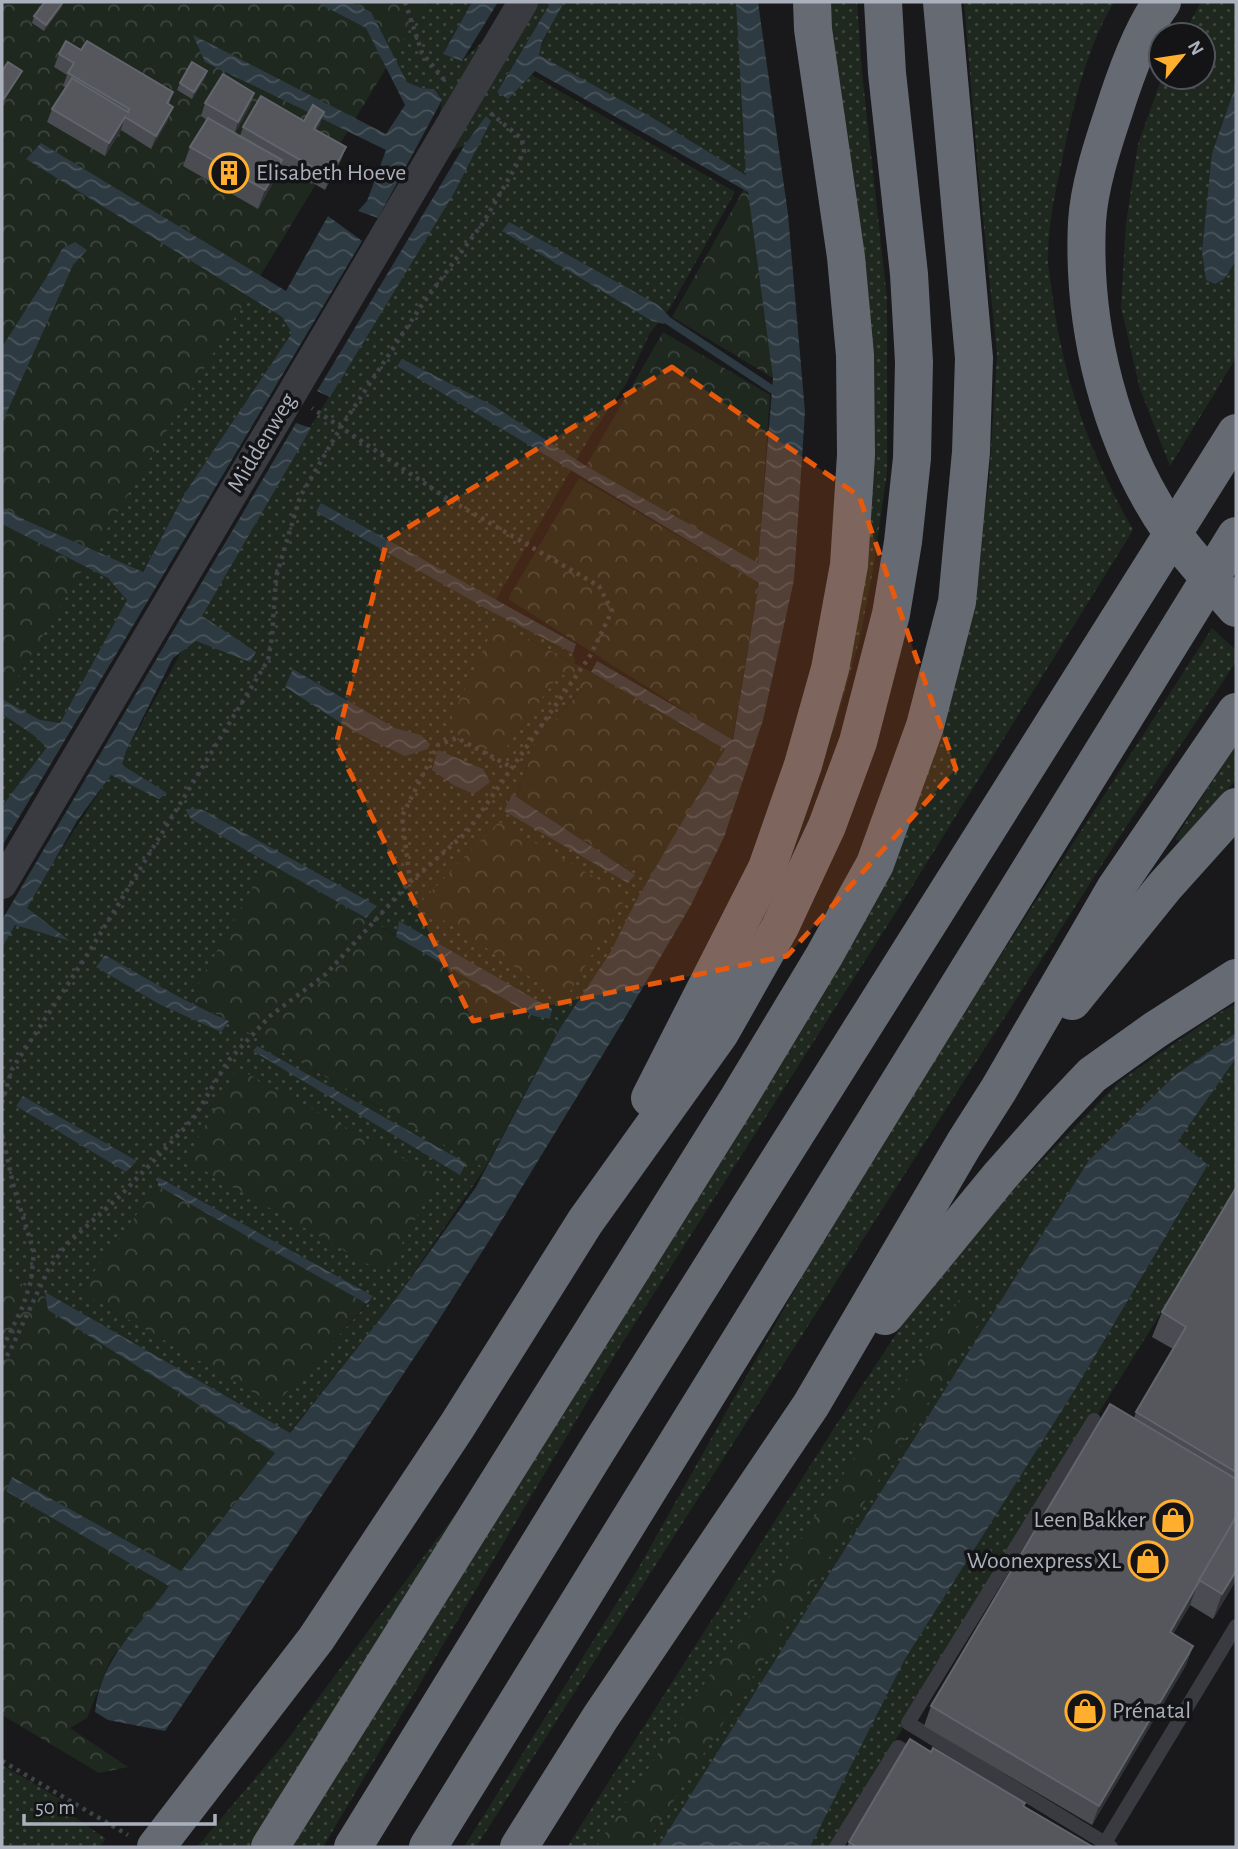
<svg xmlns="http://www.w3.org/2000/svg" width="1238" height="1849" viewBox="0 0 1238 1849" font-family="'Alegreya Sans',sans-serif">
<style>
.grass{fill:url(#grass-dots);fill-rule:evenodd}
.forest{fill:url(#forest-crowns)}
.water{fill:url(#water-waves)}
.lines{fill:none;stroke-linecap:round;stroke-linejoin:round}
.stream{stroke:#2d3a42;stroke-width:8}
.path{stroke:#404348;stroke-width:4.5;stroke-dasharray:3.5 5;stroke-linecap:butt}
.service{stroke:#3a3b41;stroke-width:14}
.minor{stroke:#3a3b41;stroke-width:30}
.motorway{stroke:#656a73;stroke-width:38}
.wall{fill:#4a4c51}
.shaded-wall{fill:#323337}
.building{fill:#55575d;stroke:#62656c;stroke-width:2}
.marked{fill:#e8590c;fill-opacity:0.2;stroke:#e8590c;stroke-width:5;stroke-dasharray:14 9;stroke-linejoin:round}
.labels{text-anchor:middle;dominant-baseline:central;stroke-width:7;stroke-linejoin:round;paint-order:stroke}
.poi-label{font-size:24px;fill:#aab1bd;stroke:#141417;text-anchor:start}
.street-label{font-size:24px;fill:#aab1bd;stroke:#141417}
</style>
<defs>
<pattern id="grass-dots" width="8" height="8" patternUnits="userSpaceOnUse" patternTransform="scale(1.75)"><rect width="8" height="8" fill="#1e281f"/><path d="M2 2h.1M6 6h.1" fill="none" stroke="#3c453e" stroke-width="1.8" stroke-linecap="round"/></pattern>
<pattern id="forest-crowns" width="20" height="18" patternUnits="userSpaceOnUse" patternTransform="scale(1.75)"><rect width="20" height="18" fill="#1e281f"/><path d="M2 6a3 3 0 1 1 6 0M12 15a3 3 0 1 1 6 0" fill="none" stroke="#3c453e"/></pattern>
<pattern id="water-waves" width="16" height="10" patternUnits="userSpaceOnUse" patternTransform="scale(1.75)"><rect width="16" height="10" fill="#2d3a42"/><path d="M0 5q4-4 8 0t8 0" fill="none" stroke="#49545b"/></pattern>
</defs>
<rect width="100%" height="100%" fill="#19191c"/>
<g class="grass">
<path d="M351 2H472L443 53 462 61 501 24 437 138 442 99 434 89 421 88 407 82 371 12Z"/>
<path d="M533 2H551L497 91 530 74 735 192 670 308 650 333 626 384 591 435 490 610 573 653 575 663 496 622 537 703 560 672 581 689 536 742 516 797 512 794 507 801 634 875 561 827 650 879 610 953 559 1030 268 861 190 999 485 1168 395 1300 289 1433 2 1273V941L126 751 279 478 453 195 486 116 464 146 445 153ZM294 669 395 728 421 735 428 749 405 755ZM158 1178 373 1296 367 1305 275 1404 80 1291 158 1186Z"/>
<path d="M559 2H743L747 175 539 55 542 44 562 4Z"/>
<path d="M823 2H857L862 72 887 299V473L873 570 860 638 836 723 806 804 847 632Z"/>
<path d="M964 2H1114C1090 42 1077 91 1067 137 1059 176 1048 218 1048 258 1048 272 1052 286 1053 300 1064 382 1092 458 1133 530L913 885 618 1350 323 1847H197L284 1744 454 1516 602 1342 885 875 975 574 989 481 997 354 978 169Z"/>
<path d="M1201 2H1236V85L1212 153 1225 278 1236 261V358L1170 466 1140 389 1121 307 1126 223 1138 144 1162 77H1203V35H1183Z"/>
<path d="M2 140 26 159 282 317 292 333 185 493 47 747 2 806Z"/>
<path d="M1212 628 1236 650V662L1122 833 476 1847H464L638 1569 861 1172Z"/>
<path d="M1236 744V780L1180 841 1175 839Z"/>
<path d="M1236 1004V1033L1175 1075 1089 1160 658 1847H567L838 1422 949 1254 1120 1081 1217 1014Z"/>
<path d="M1236 1058V1192L829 1847H810L905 1659 1076 1388 1208 1166 1178 1141Z"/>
<path d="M2 1765 60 1799 62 1808 106 1839 99 1847H2Z"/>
</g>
<g class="forest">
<path d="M2 2H426L2 703Z"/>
<path d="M744 189 751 197 773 378 672 317Z"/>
<path d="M663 332 770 395 758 564 586 466Z"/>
<path d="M579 478 759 583 732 741 508 599Z"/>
<path d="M496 622 591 672 725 749 650 879 561 827 512 794 517 796 536 742 581 690 561 672 501 755 457 738 449 723Z"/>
<path d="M499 822 627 896 565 1000 419 904Z"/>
<path d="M267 861 559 1030 485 1168 190 999Z"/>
<path d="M237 1068 430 1173 436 1182 385 1274 186 1160Z"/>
<path d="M158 1186 367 1304 275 1405 80 1291Z"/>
<path d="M2 1273 289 1433 256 1479 111 1659 87 1718 70 1728 128 1767 99 1773 2 1715Z"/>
<path d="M963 1294 983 1317 644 1847H596Z"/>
</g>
<g class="water">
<path d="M316 2H351L371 12 407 82 421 88 434 89 442 100 378 218 358 211 367 201 386 150 205 62 193 35 386 134 405 105 366 28Z"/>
<path d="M472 2H498L462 61 443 54Z"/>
<path d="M551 2 563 4 542 42 539 55 653 118 746 175 736 2H758L788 214 805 412 794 580 763 720 724 837 691 905 619 1028 494 1233 430 1334 165 1731 108 1720 95 1712C101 1657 138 1629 169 1586L6 1491 12 1477 181 1571 275 1453 48 1310 45 1292 290 1433 395 1300 476 1187 559 1030 610 953 636 901 725 749 591 672 597 661 733 740 759 583 397 366 402 359 494 406 586 466 758 563 773 378 748 192 535 71 508 99 497 92Z"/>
<path d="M1236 85V261L1225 278 1215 284 1206 280 1202 252 1212 153Z"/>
<path d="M486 116 491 121 453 195 330 397 317 391 464 146Z"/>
<path d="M41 143 286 291 328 216 362 241 2 846V806L47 747 32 734 2 714V699L40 720 60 723 127 600 108 578 2 524V507L25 520 143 572 185 493 292 333 282 317 26 159Z"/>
<path d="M509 222 658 305 670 317 664 324 652 321 502 231Z"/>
<path d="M75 242 87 250 73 265 2 423V347L46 278 62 249Z"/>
<path d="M296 423 311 428 202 616 256 652 250 662 196 641 173 658 126 751 122 765 167 793 159 799 111 775 77 821 27 908 70 941 15 925 2 948V920Z"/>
<path d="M321 503 576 644 573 653 490 611 316 512Z"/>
<path d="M293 669 395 728 421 735 430 744 428 749 405 756 355 732 285 687Z"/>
<path d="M438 750 483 769 490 782 474 794 455 786 432 770Z"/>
<path d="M512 794 635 875 628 883 504 811Z"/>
<path d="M185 809H201L377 906 366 918 191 819Z"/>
<path d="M399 921 552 1009 550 1019 534 1016 396 937Z"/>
<path d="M105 955C146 978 186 1003 229 1021L221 1032 159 1004 96 967Z"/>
<path d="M1236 1033V1058L1178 1141 1208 1165 1076 1388 905 1659 810 1847H658L1089 1160 1175 1075Z"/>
<path d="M257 1046 466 1163 460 1175 253 1051Z"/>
<path d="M23 1096 137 1161 126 1172 16 1106Z"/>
<path d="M158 1177 373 1296 367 1304 158 1186Z"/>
</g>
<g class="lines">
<path class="stream" d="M667 320 773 390"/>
<g class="path">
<path d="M405 2 422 53 446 82"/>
<path d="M410 882 402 816 438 745 457 738 513 768"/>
<path d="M2 1103 12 1069 91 949 268 660 272 637 276 577 300 497 341 427 423 303 483 223 524 152 522 139 488 111"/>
<path d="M2 1134 14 1188 34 1252 31 1281 23 1306 2 1349"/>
<path d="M2 1363 10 1351 48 1270 66 1245 120 1196 182 1131 195 1116 228 1061 270 1016 326 974 410 882 467 832 590 656 612 611 599 586 448 499 312 408"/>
<path d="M2 1761 128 1835"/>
</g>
<g class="service">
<path d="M1094 1420 908 1723 1105 1843"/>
<path d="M836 1847 898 1747 919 1760"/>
<path d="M1111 1847 1105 1843 1236 1626"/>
</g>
<path class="minor" d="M2 884 523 2"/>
<g class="motorway">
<path d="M1162 2C1141 30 1124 79 1113 114 1102 147 1089 187 1087 222 1082 328 1110 443 1171 531 1190 558 1214 583 1236 608"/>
<path d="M1072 1001 1165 886 1236 807"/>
<path d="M650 1098 767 868 803 765 830 669 849 565 856 455 855 355 846 257 813 29 812 2"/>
<path d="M885 1316 1000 1176 1056 1113 1092 1075 1155 1030 1236 978"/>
<path d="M156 1847 316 1639 457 1426 585 1222 720 1033 780 927 827 826 858 742 891 614 903 542 912 458 914 362 909 274 887 73 883 2"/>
<path d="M270 1847 738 1099 824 956 875 864 925 726 957 602 971 452 974 358 942 2"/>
<path d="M353 1847 597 1450 1236 433"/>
<path d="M428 1847 1236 536"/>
<path d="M519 1847 600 1718 811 1405 964 1144 999 1089 1115 889 1236 712"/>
</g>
</g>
<g class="wall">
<path d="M63 2 61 8 44 31 32 23 34 16Z"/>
<path d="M81 50 173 92 169 104 168 120 151 149 121 130 105 156 47 122 52 109 66 88 63 86 67 75 54 67 59 54Z"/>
<path d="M207 71 205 78 192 99 177 90 180 83Z"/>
<path d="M254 93 250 106 235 133 240 136 243 127 304 121 324 112 316 131 346 147 341 160 325 190 280 164 275 179 258 209 183 166 190 147 207 120 201 116 205 103Z"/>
<path d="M1236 1188V1580L1213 1619 1190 1605 1173 1634 1193 1646 1186 1665 1092 1825 924 1726 931 1706 1134 1418 1136 1412 1173 1349 1152 1337 1162 1312Z"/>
<path d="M931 1752 1025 1803 1023 1807 1093 1847H847L849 1842Z"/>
</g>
<g class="shaded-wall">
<path d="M63 2 61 8 44 31 46 25Z"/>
<path d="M22 71 19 77 2 104 3 100Z"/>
<path d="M207 71 205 78 192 99 194 92Z"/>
<path d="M254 93 250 106 234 135 238 122Z"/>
<path d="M173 107 168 120 151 149 156 136Z"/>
<path d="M324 112 320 125 309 142 314 129Z"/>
<path d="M125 117 121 130 105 156 109 143Z"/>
<path d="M346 147 341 160 325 190 330 177Z"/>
<path d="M282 160 275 179 258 209 265 190Z"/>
<path d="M1236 1571V1580L1213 1619 1222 1594Z"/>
<path d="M1197 1586 1190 1605 1163 1651 1170 1632Z"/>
<path d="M1193 1646 1186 1665 1092 1825 1099 1806Z"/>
</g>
<g class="building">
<path d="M45 2H63L46 25 34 16Z"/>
<path d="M66 41 81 50 87 41 173 92 167 103 173 107 156 136 125 117 109 143 52 109 72 78 128 112 129 109 68 73 74 63 59 54Z"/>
<path d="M8 62 22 71 3 100 2 71Z"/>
<path d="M192 62 207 71 194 92 180 83Z"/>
<path d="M223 74 254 93 238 122 205 103Z"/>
<path d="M261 96 304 121 313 105 324 112 314 129 346 147 330 177 243 127Z"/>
<path d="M208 118 282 160 265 190 190 147Z"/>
<path d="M1236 1188V1472L1136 1412 1186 1327 1162 1312Z"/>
<path d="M1110 1404 1236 1479V1517L1170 1632 1193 1646 1099 1806 931 1706Z"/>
<path d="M1236 1517V1571L1222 1594 1199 1580Z"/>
<path d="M910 1739 931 1752 933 1748 1025 1803 1023 1806 1093 1847H857L849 1842Z"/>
</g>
<path class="marked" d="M672 367 859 496 956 769 787 956 473 1021 336 744 387 540Z"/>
<defs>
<g id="building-ring" transform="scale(2.0125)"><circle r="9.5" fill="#141417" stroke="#ffae2e" stroke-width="1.5"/><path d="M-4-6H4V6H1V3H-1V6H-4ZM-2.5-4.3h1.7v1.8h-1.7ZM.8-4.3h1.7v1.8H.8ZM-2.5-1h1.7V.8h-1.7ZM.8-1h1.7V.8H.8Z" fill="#ffae2e"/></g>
<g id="shop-ring" transform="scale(2.0125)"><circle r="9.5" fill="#141417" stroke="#ffae2e" stroke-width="1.5"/><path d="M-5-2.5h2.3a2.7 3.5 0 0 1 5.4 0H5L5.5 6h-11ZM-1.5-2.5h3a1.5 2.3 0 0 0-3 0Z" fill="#ffae2e"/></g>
</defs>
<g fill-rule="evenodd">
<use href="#building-ring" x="229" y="173"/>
<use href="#shop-ring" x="1173" y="1520"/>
<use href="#shop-ring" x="1148" y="1561"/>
<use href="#shop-ring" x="1085" y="1711"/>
</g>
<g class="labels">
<g class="poi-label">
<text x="256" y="173">Elisabeth Hoeve</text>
<text x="1146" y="1520" text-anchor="end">Leen Bakker</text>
<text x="1121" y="1561" text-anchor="end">Woonexpress XL</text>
<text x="1112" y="1711">Prénatal</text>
</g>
<g class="street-label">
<text transform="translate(262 443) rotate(-59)">Middenweg</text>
</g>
</g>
<rect width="1238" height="1849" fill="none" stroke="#aab1bd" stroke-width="7"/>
<g transform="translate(1182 56) rotate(60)"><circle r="33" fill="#141417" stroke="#505359" stroke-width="2"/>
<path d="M0-5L12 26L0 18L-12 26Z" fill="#ffae2e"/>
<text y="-10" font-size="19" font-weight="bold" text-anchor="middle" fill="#aab1bd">N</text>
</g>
<path d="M24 1814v10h191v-10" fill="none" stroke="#aab1bd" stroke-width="3.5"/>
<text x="35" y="1814" font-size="21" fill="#aab1bd" stroke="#141417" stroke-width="5" paint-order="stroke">50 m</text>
</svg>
